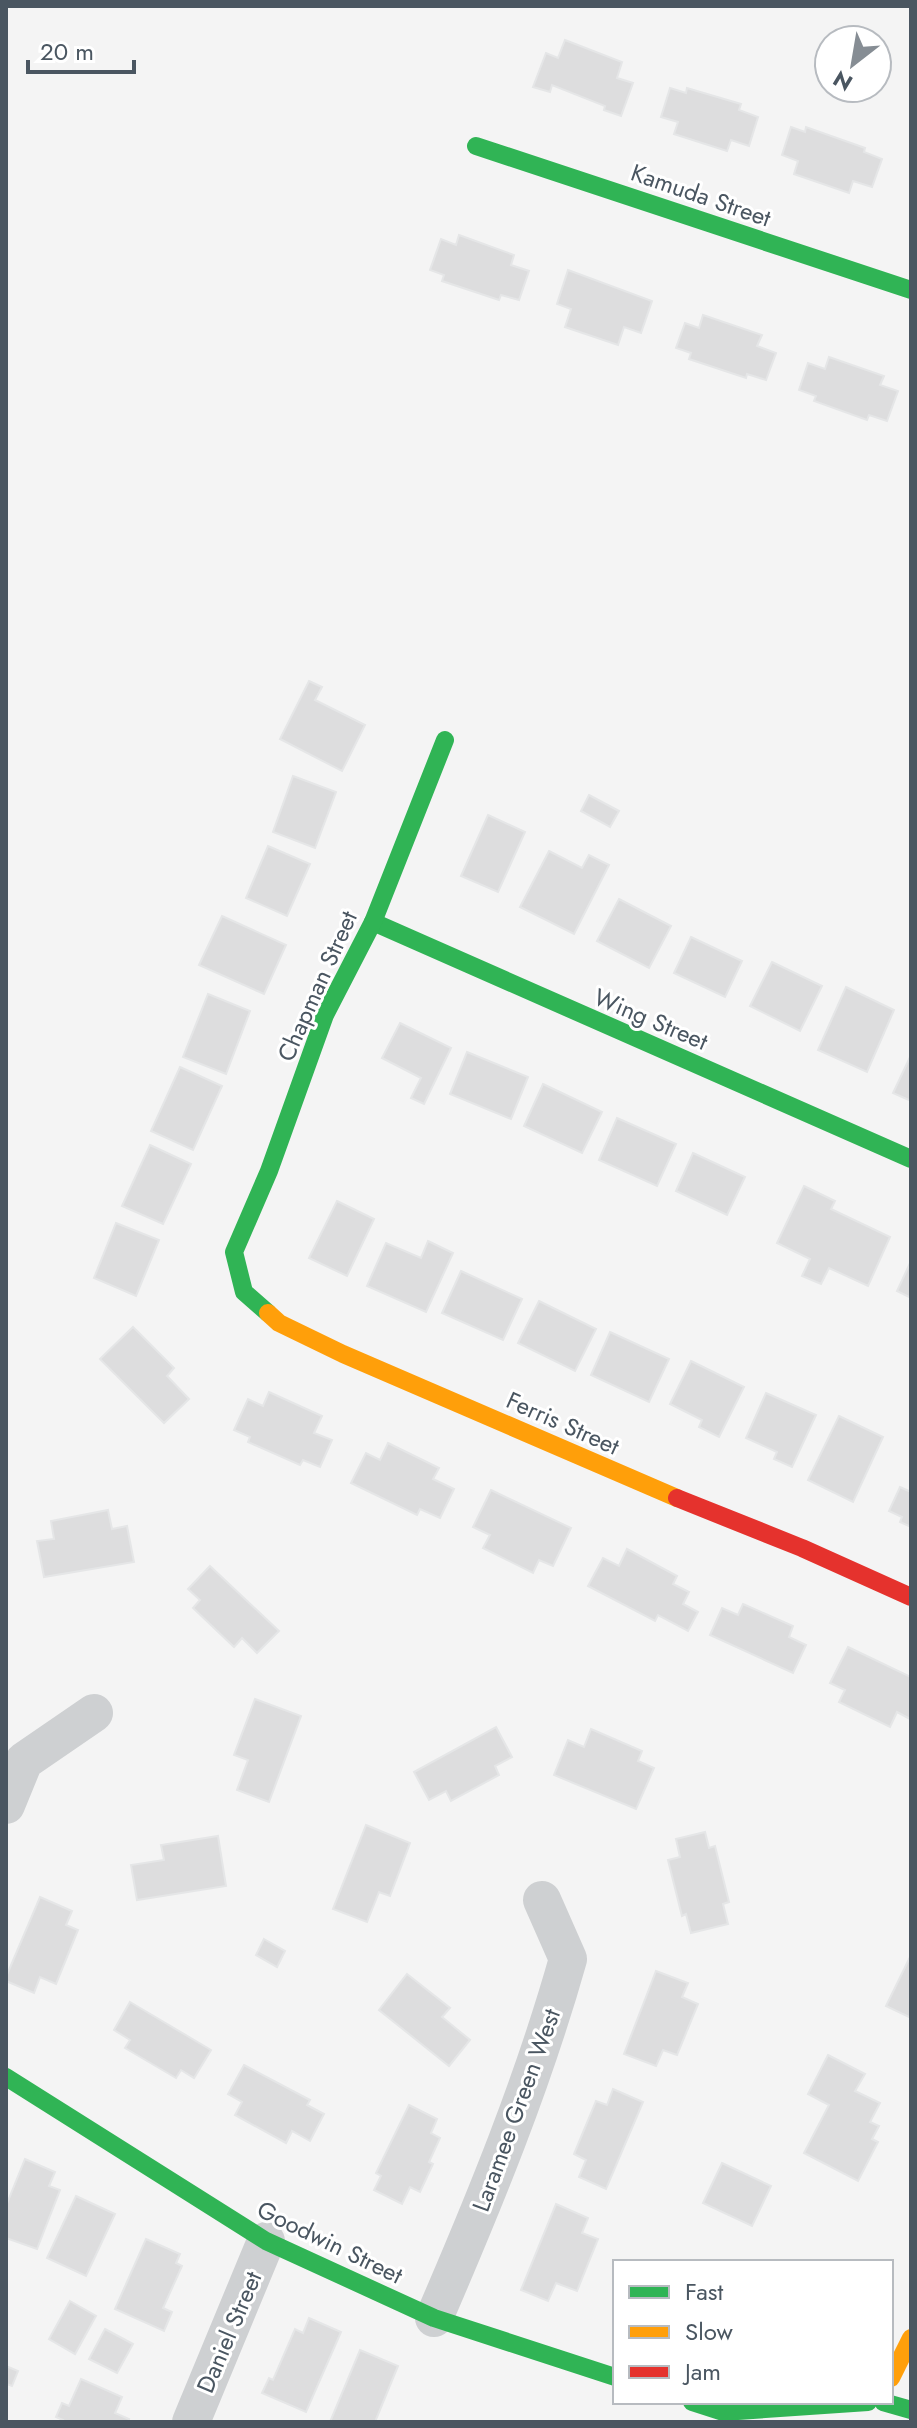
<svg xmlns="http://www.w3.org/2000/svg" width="917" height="2428" viewBox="0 0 917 2428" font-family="Jost,sans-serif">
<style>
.building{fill:#ddddde;stroke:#e5e6e7;stroke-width:2}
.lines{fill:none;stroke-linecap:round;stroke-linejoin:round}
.street{stroke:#ced0d2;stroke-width:38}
.fast{stroke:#30b455;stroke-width:18}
.slow{stroke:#ff9f0a;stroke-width:18}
.jam{stroke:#e5322d;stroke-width:18}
.labels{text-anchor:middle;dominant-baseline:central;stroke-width:6;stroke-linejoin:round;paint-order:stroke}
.street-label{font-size:24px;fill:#4a5661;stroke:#fff}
</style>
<rect width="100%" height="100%" fill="#f4f4f4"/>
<g class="building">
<path d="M565 40 622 62 617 78 633 83 621 116 604 110 605 106 552 85 550 92 533 87 546 53 558 58Z"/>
<path d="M670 88 686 93 687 88 741 104 739 110 758 117 749 146 731 140 727 151 674 134 678 122 661 117Z"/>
<path d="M791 127 805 132 806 127 865 148 864 152 882 159 872 187 853 181 849 193 794 174 798 161 782 155Z"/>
<path d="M459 235 514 255 511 265 529 271 519 300 501 295 499 300 442 281 444 275 430 270 441 239 456 245Z"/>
<path d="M568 270 652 301 641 333 624 327 618 345 565 327 571 309 557 304Z"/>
<path d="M703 315 762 335 757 346 776 353 766 380 747 374 746 378 689 359 691 353 676 348 685 323 699 328Z"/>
<path d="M829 357 884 376 880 385 898 391 887 421 869 415 867 420 814 401 816 396 799 390 808 363 825 369Z"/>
<path d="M309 681 322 687 315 700 365 725 342 771 280 739Z"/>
<path d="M293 776 336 792 315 848 273 832Z"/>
<path d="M589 795 619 811 610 827 581 811Z"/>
<path d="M488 815 525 832 498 892 461 876Z"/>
<path d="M268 846 310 864 287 916 246 898Z"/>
<path d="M549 851 582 868 589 855 609 865 574 934 520 907Z"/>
<path d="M619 899 671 926 649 968 597 941Z"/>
<path d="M222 916 286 945 264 994 199 965Z"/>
<path d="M691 937 742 961 725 997 674 973Z"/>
<path d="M772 962 822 986 800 1031 750 1006Z"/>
<path d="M846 987 894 1010 867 1072 818 1050Z"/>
<path d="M208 994 250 1011 226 1074 183 1057Z"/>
<path d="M400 1023 451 1048 424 1104 411 1098 421 1078 382 1058Z"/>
<path d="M467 1052 528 1077 511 1119 450 1094Z"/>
<path d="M911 1055V1101L893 1093Z"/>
<path d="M180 1067 222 1086 193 1150 151 1131Z"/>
<path d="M543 1084 602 1112 582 1153 524 1126Z"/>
<path d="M617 1118 676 1144 657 1186 599 1160Z"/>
<path d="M150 1145 191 1164 163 1224 122 1206Z"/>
<path d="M693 1153 745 1177 727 1215 676 1191Z"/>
<path d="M804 1186 835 1201 831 1209 890 1237 868 1286 829 1268 821 1284 802 1276 810 1259 777 1243Z"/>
<path d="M337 1201 374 1219 347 1276 309 1258Z"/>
<path d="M116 1223 159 1240 136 1296 94 1278Z"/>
<path d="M428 1241 453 1253 426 1312 367 1286 386 1243 421 1258Z"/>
<path d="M911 1261V1298L897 1291Z"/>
<path d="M461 1271 522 1299 503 1340 442 1313Z"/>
<path d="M539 1301 596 1329 575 1371 518 1343Z"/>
<path d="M133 1327 174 1368 167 1376 189 1399 164 1423 100 1359Z"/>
<path d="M610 1332 669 1359 649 1402 591 1375Z"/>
<path d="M691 1361 744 1387 719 1437 699 1427 702 1420 670 1404Z"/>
<path d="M269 1392 322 1416 314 1433 332 1440 320 1467 303 1460 300 1465 248 1442 250 1437 234 1430 248 1399 263 1406Z"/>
<path d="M766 1393 816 1415 792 1467 774 1459 777 1452 746 1438Z"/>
<path d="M839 1416 883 1437 853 1502 808 1480Z"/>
<path d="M388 1443 439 1468 433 1479 454 1489 440 1518 420 1509 417 1515 351 1483 366 1453 380 1460Z"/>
<path d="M900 1487 911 1492V1527L900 1522 902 1517 889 1511Z"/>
<path d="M491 1490 571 1528 553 1566 539 1560 533 1573 483 1548 490 1535 473 1527Z"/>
<path d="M108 1510 112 1529 127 1526 134 1562 44 1577 37 1541 54 1539 51 1521Z"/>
<path d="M627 1549 677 1576 673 1584 689 1592 683 1604 698 1612 688 1631 658 1615 655 1621 588 1586 603 1558 619 1566Z"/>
<path d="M210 1566 279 1631 257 1653 242 1638 234 1647 193 1608 200 1600 188 1589Z"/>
<path d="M743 1604 793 1626 789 1637 806 1645 793 1673 710 1635 722 1608 738 1615Z"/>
<path d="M848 1647 911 1677 910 1719 897 1712 890 1727 839 1702 845 1690 830 1683Z"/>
<path d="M255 1699 301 1716 269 1802 237 1790 248 1760 234 1755Z"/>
<path d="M496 1727 512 1757 495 1766 499 1775 451 1801 446 1791 429 1800 414 1772Z"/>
<path d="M591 1729 642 1751 638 1761 654 1768 636 1809 554 1775 568 1740 584 1747Z"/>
<path d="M366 1825 410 1843 390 1896 379 1892 367 1922 333 1909Z"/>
<path d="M705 1832 709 1848 715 1846 729 1902 723 1904 728 1924 691 1933 686 1914 682 1916 668 1860 680 1857 676 1839Z"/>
<path d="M218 1836 226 1886 137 1900 131 1865 164 1860 161 1845Z"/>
<path d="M40 1897 72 1911 66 1925 78 1930 56 1984 40 1977 34 1993 6 1981V1977Z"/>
<path d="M264 1939 285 1951 277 1967 256 1955Z"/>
<path d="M911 1955V2018L886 2006Z"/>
<path d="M656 1971 688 1983 682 1997 698 2004 677 2055 663 2050 656 2066 624 2054Z"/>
<path d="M407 1974 450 2008 442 2017 470 2040 449 2066 379 2010Z"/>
<path d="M130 2002 211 2050 194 2078 181 2070 176 2078 125 2048 130 2040 114 2030Z"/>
<path d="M828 2055 865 2074 855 2091 880 2103 870 2122 879 2126 872 2139 878 2142 858 2181 804 2153 829 2105 808 2094Z"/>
<path d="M244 2065 310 2100 307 2105 324 2114 310 2141 292 2131 286 2143 235 2115 242 2102 228 2094Z"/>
<path d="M613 2089 643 2102 606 2189 579 2177 586 2160 574 2154 596 2101 607 2105Z"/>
<path d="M409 2105 437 2119 431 2133 440 2138 429 2162 433 2164 420 2192 410 2187 402 2204 374 2190 381 2176 376 2173Z"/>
<path d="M25 2159 55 2172 49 2186 60 2190 37 2249 6 2238V2206Z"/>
<path d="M722 2163 771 2186 752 2226 703 2203Z"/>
<path d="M76 2196 115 2214 86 2276 47 2258Z"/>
<path d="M556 2204 588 2218 582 2233 598 2239 577 2291 556 2283 548 2301 521 2290Z"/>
<path d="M146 2239 180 2254 176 2263 182 2266 163 2308 172 2312 164 2331 115 2309Z"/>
<path d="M70 2301 96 2316 75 2354 49 2339Z"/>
<path d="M309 2318 341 2332 306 2412 262 2393 269 2378 273 2380 295 2329 303 2333Z"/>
<path d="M105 2329 133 2344 117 2373 89 2359Z"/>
<path d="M360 2350 398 2366 375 2422H330Z"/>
<path d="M6 2366 18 2371 12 2386 7 2384 6 2387Z"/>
<path d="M81 2379 122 2397 115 2413 129 2419 128 2422H62L63 2420 56 2417 62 2403 69 2406Z"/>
</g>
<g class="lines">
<g class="street">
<path d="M6 1805 24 1761 94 1713"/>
<path d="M434 2318C485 2200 533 2083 568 1959L542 1900"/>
<path d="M191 2422 266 2241"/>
</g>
<g class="fast">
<path d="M476 146 911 290"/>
<path d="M373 922 911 1159"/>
<path d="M268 1313 244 1292 234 1252 269 1171 325 1015 373 922 445 740"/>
<path d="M6 2077 266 2241 434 2318 615 2377"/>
<path d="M692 2402 723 2412 868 2402"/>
<path d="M883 2402 911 2410"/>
</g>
<g class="slow">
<path d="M268 1313 279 1323 343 1354 677 1498"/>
<path d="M891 2378 911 2338"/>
</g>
<path class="jam" d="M677 1498 802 1548 911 1597"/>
</g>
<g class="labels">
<g class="street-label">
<text transform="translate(701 195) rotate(19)">Kamuda Street</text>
<text transform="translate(317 986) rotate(-66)">Chapman Street</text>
<text transform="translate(651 1019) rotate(23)">Wing Street</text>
<text transform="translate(563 1423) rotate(24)">Ferris Street</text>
<text transform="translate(516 2110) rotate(-70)">Laramee Green West</text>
<text transform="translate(330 2242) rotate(26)">Goodwin Street</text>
<text transform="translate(229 2332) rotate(-67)">Daniel Street</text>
</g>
</g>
<rect width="917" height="2428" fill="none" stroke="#4a5661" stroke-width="16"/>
<rect x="613" y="2260" width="280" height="144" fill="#ffffff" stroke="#b7bbc0" stroke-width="2"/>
<rect x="629" y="2286" width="40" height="12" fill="#30b455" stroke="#b7bbc0" stroke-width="2"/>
<text x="685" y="2300" font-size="24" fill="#4a5661">Fast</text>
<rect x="629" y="2326" width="40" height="12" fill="#ff9f0a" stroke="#b7bbc0" stroke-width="2"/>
<text x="685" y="2340" font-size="24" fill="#4a5661">Slow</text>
<rect x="629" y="2366" width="40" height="12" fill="#e5322d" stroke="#b7bbc0" stroke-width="2"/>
<text x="685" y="2380" font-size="24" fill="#4a5661">Jam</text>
<g transform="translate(853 64) rotate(211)"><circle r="38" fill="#ffffff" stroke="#b7bbc0" stroke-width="2"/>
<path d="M0-6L14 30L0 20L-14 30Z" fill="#868d94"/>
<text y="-12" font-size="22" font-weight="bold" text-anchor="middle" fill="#4a5661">N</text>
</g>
<path d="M28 60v12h106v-12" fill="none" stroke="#4a5661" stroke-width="4"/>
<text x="40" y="60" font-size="24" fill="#4a5661" stroke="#ffffff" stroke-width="6" paint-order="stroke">20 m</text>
</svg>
